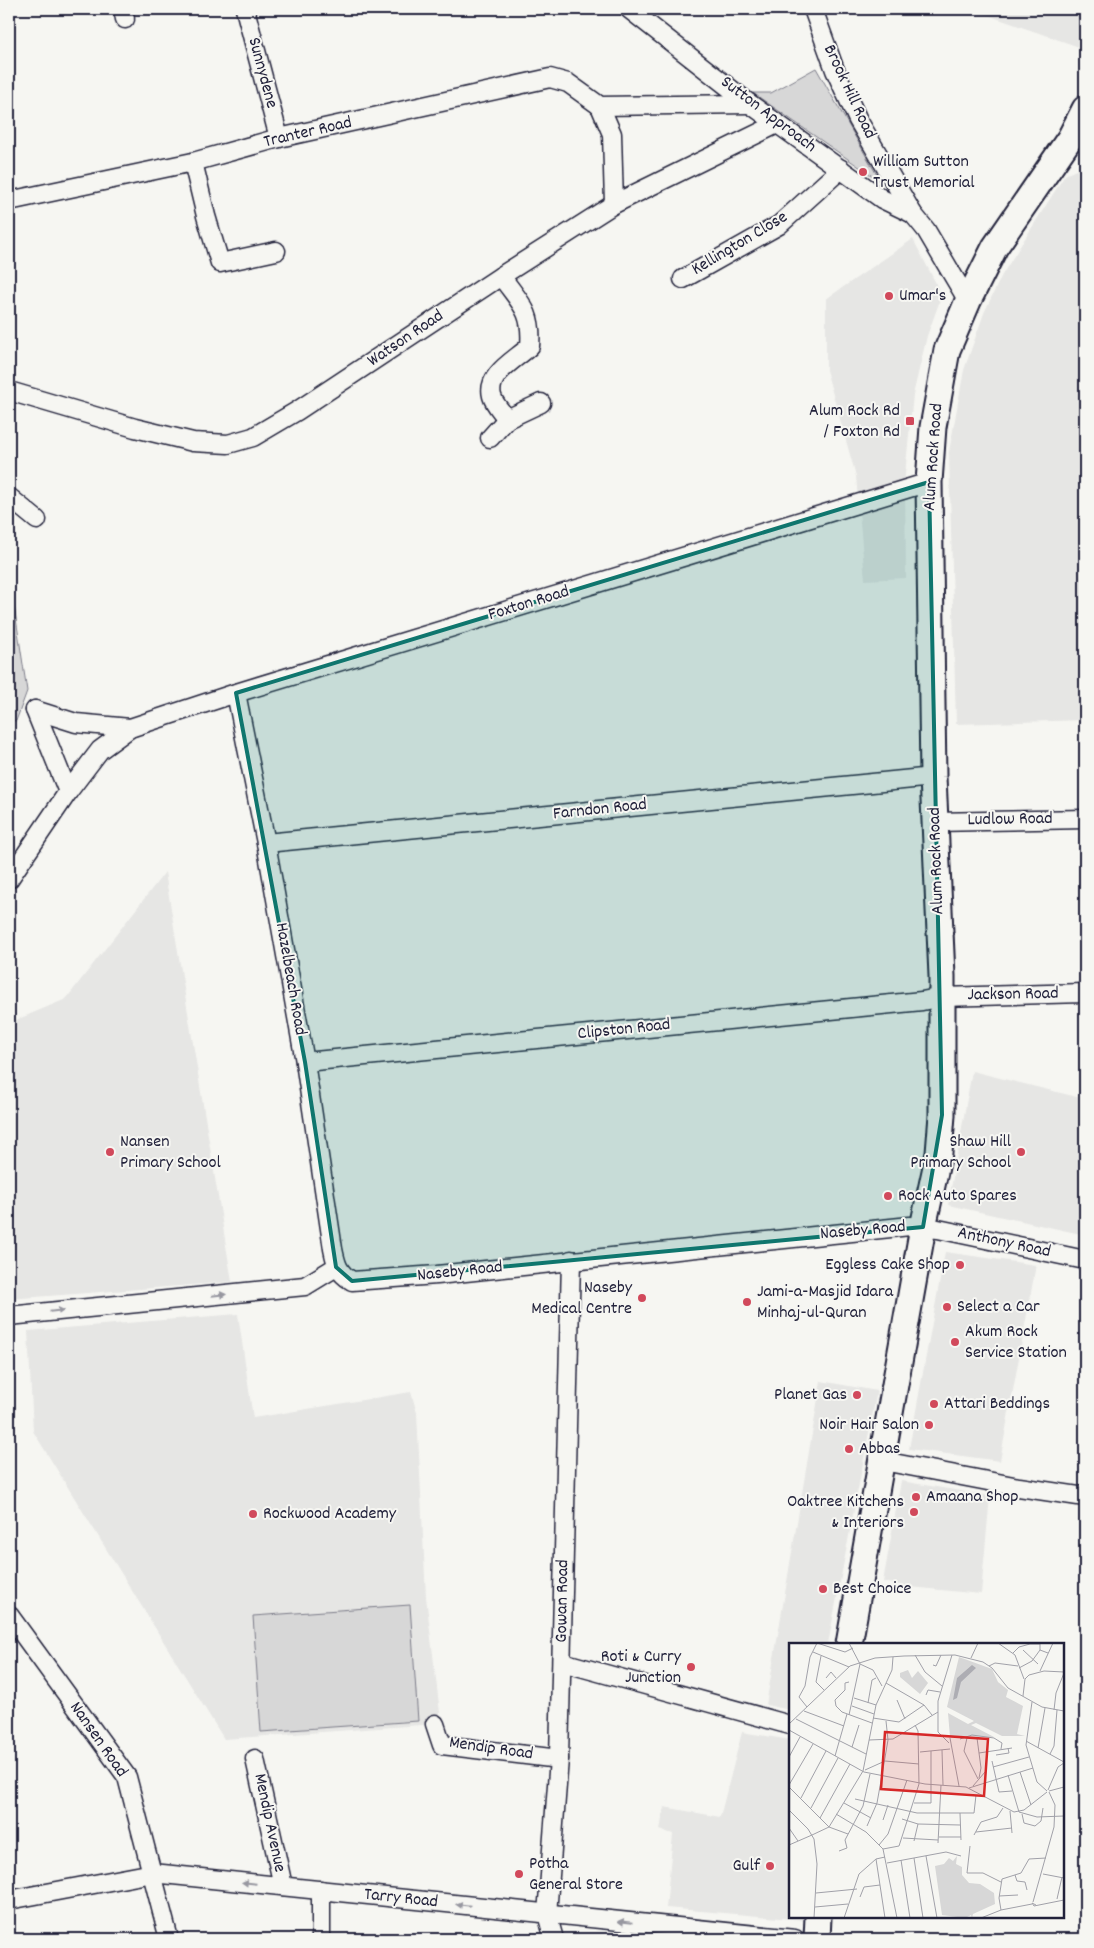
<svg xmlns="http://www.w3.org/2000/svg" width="1094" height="1948" viewBox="0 0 1094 1948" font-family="Dekko,sans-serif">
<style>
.built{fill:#e6e6e4}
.green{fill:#d7d7d7;stroke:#7c7c89}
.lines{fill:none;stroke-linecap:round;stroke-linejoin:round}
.street-casing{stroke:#22223b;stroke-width:21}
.secondary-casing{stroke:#22223b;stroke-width:29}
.street{stroke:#f6f6f2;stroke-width:18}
.secondary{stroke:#f6f6f2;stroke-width:25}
.oneway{fill:#9797a0}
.marked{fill:#0f766e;fill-opacity:0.2;stroke:#0f766e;stroke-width:4;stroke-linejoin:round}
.poi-dot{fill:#d1495b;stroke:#f6f6f2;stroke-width:2}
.labels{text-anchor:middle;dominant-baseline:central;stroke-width:4;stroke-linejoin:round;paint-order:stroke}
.street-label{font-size:18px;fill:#22223b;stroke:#f6f6f2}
.poi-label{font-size:18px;fill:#22223b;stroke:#f6f6f2;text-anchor:start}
.inset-road{fill:none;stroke:#a1a1a9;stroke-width:1}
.view{fill:#d62828;fill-opacity:0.15;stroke:#d62828;stroke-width:2.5}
.inset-edge{fill:none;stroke:#22223b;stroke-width:2.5}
</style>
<rect width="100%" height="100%" fill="#f6f6f2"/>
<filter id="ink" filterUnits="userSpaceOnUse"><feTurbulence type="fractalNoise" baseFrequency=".02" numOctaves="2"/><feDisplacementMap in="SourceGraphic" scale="10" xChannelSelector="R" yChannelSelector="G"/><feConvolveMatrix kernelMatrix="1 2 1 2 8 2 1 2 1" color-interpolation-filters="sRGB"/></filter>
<g filter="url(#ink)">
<g class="built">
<path d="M973 9H1085V49L973 10Z"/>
<path d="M1085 166V720L956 724 949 452 964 370 984 313 1002 275 1065 175Z"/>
<path d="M913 239 942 295 927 336 913 395 905 475 906 578 865 580 856 476 826 370V299Z"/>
<path d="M165 872 232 1282 9 1299V1023L66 999Z"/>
<path d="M972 1071 1085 1099V1235L948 1205Z"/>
<path d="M945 1252 1036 1265 1000 1461 909 1449Z"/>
<path d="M238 1314 253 1418 411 1392 417 1413 426 1597 441 1721 435 1724 224 1739 33 1431 28 1331Z"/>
<path d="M821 1381 877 1391 828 1644H790V1710L766 1705Z"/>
<path d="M901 1481 990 1496 981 1594 910 1587 883 1582Z"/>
<path d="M742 1732 790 1740V1917H803V1920L666 1908 673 1834 660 1830 664 1807 720 1817Z"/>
</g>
<g class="green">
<path d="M854 9H889L855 14Z"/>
<path d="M816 68 881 182 753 93H771Z"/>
<path d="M9 572 27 691 16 721 9 720Z"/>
<path d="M410 1605 418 1721 261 1732 253 1616Z"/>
</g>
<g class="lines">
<g class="street-casing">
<g id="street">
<path d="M123 9 125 19"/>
<path d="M245 9 279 138"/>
<path d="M629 9 750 104 882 199 913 214"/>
<path d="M813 9 835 70 858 120 913 214 926 230 968 301"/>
<path d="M600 106 612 134 614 204"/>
<path d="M193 162 206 216 220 263 276 251"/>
<path d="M9 201 193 162 279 138 550 78 568 83 600 106 750 104"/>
<path d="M501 276C520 303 533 311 530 346 517 359 486 374 492 396 494 404 502 412 507 419"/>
<path d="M683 279 779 225 841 169"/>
<path d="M9 391 135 428 193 442 228 444 253 437 297 411 501 276 614 204 777 124"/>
<path d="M490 438 507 419 541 403"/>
<path d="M9 497 37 520"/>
<path d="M236 693 266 843 305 1062 333 1249C336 1264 338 1273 352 1281L437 1275 910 1226 938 1229 1085 1260"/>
<path d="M35 710 76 723 130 728"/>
<path d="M35 710 68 792"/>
<path d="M935 822 1085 819"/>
<path d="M266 843 933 777"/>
<path d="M9 879 68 792 100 750 130 728 236 693 929 482"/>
<path d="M305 1062 922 1001 942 997 1085 993"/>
<path d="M9 1316 305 1286 336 1267"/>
<path d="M883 1461 1019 1487 1085 1497"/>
<path d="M9 1615 127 1777 169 1939"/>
<path d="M562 1662 790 1725"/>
<path d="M435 1724 442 1745 559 1759"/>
<path d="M255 1759 283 1886"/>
<path d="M9 1900 153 1873 795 1939"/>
<path d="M321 1939V1890"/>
<path d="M554 1939 547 1914 559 1759 571 1260"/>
</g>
</g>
<g class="secondary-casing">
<g id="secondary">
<path d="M849 1644 923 1227 939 1153 942 1115V976L933 777 929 482 933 427 947 350 968 301 995 247 1070 138 1085 109"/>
<path d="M817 1939 818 1917"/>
</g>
</g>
<use href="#street" class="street"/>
<use href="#secondary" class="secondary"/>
</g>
<defs><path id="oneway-solid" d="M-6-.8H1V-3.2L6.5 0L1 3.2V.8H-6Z" transform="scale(1.25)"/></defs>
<g class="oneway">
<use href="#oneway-solid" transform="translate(219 1295) rotate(-6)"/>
<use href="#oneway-solid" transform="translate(57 1311) rotate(-6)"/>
<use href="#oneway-solid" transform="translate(249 1883) rotate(-174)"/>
<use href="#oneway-solid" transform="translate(463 1905) rotate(-174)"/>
<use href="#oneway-solid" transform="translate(625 1922) rotate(-174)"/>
</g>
</g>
<path class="marked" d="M929 482 942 1115 923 1227 352 1281 336 1267 305 1062 236 693Z"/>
<g class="poi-dot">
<circle cx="863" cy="172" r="5"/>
<circle cx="889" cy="296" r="5"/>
<rect x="905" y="416" width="10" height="10" rx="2.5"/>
<circle cx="110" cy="1152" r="5"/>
<circle cx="1021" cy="1152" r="5"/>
<circle cx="888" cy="1196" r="5"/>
<circle cx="960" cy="1265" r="5"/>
<circle cx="642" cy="1298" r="5"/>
<circle cx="747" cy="1302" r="5"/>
<circle cx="947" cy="1307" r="5"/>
<circle cx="955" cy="1342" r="5"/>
<circle cx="857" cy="1395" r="5"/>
<circle cx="934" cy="1404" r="5"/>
<circle cx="929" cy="1425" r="5"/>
<circle cx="849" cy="1449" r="5"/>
<circle cx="916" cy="1497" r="5"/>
<circle cx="914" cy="1512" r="5"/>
<circle cx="253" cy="1514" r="5"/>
<circle cx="823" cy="1589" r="5"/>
<circle cx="691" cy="1667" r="5"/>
<circle cx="770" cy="1866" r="5"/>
<circle cx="519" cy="1874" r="5"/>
</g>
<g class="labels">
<g class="street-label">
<text transform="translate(262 73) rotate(75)">Sunnydene</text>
<text transform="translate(849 92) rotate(65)">Brook Hill Road</text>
<text transform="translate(768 115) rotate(37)">Sutton Approach</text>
<text transform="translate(308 133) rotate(-13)">Tranter Road</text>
<text transform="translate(740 244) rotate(-31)">Kellington Close</text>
<text transform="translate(406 339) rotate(-34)">Watson Road</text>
<text transform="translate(934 457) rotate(-86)">Alum Rock Road</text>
<text transform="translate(529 604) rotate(-17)">Foxton Road</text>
<text transform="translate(600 810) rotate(-6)">Farndon Road</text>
<text transform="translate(1010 820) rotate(-1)">Ludlow Road</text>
<text transform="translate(937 861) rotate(-92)">Alum Rock Road</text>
<text transform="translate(290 979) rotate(80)">Hazelbeach Road</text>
<text transform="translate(1013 995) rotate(-1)">Jackson Road</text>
<text transform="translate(624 1030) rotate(-6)">Clipston Road</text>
<text transform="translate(863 1231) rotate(-5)">Naseby Road</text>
<text transform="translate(1004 1243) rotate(12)">Anthony Road</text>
<text transform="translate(460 1272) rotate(-6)">Naseby Road</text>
<text transform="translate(563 1601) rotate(-89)">Gowan Road</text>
<text transform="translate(98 1740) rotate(55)">Nansen Road</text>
<text transform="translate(491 1749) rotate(8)">Mendip Road</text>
<text transform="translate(269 1823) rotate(78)">Mendip Avenue</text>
<text transform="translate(401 1899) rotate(6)">Tarry Road</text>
</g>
<g class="poi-label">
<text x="873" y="162">William Sutton<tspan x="873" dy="21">Trust Memorial</tspan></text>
<text x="899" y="296">Umar's</text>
<text x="900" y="411" text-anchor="end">Alum Rock Rd<tspan x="900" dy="21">/ Foxton Rd</tspan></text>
<text x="120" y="1142">Nansen<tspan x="120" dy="21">Primary School</tspan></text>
<text x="1011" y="1142" text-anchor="end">Shaw Hill<tspan x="1011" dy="21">Primary School</tspan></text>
<text x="898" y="1196">Rock Auto Spares</text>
<text x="950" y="1265" text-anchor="end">Eggless Cake Shop</text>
<text x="632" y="1288" text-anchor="end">Naseby<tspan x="632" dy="21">Medical Centre</tspan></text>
<text x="757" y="1292">Jami-a-Masjid Idara<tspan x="757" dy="21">Minhaj-ul-Quran</tspan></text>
<text x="957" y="1307">Select a Car</text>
<text x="965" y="1332">Akum Rock<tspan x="965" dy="21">Service Station</tspan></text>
<text x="847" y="1395" text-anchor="end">Planet Gas</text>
<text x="944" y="1404">Attari Beddings</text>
<text x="919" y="1425" text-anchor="end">Noir Hair Salon</text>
<text x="859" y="1449">Abbas</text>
<text x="926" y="1497">Amaana Shop</text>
<text x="904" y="1502" text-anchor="end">Oaktree Kitchens<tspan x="904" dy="21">&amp; Interiors</tspan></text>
<text x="263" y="1514">Rockwood Academy</text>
<text x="833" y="1589">Best Choice</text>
<text x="681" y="1657" text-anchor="end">Roti &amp; Curry<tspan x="681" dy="21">Junction</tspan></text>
<text x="529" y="1864">Potha<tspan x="529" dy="21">General Store</tspan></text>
<text x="760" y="1866" text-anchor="end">Gulf</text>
</g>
</g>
<g transform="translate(789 1643)">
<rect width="275" height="275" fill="#f6f6f2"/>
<path d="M170 14 203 26 209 39 219 47 217 54 234 63 228 91 236 93H213L187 80 182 82 205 94H161L159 70 179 81 185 78 158 64ZM119 27 123 35 129 28 139 40 131 51 111 34V30ZM168 213 167 221 173 224V232L180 240 191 241 205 250 206 261 184 271 183 275 182 272 176 275 153 272 146 223 155 221 160 215 164 218Z" fill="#d7d7d7"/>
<path d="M183 22 187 25 172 39 168 55 164 57 168 35Z" fill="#adadb3"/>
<path class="inset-road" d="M28 0 56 9 64 5M209 0 226 12 235 36M234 7 249 21M24 9 60 24M224 10 230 4 241 1H251V7M126 12 136 29 153 43M32 13 27 39 35 47M182 15 189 0M71 21 84 27 93 43M144 22 147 23 152 12M200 23 206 20 229 23M230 25 243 18 251 7 259 10M251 28 264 0M37 35 42 29 47 35M60 39 56 40V47L46 57 47 63 53 69 83 80M97 40 135 62 143 72M137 52 139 47 151 49M234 53 236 36 240 32 255 28 275 29M65 55 87 62M108 57 116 76M243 59 237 102 248 139 258 148M79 60 83 37 87 35M63 63 85 71M18 64 10 54 16 43 21 14 28 0M265 67 267 50 275 30M15 68 55 83M60 72 71 21 60 0M84 75 110 79 135 62M7 76 77 111M0 81 61 23 86 15 115 13 166 12 194 19 203 25 219 45 253 64 275 68M0 87 75 129 136 141 177 144 225 169 235 167 258 149M161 95 170 143M178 95 175 108 189 136M188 95 192 125 190 135M171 96 183 92 205 95 213 100 212 106M80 97 104 96 149 69M237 98 275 119M160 100 149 89V58L163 12M63 104 70 82M249 105 256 65M153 107 154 142M131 109 161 106M190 110 223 105M261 111 265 103 268 67M207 112 220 110 219 105M46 113 58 71M0 114 11 94M203 118 210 149 223 148M204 124 240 114M76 127 96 118 130 121M231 129 242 162M219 132 230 169M0 142 24 101M184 143 196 129M0 144 40 184M180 145 244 125M259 147 269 124 275 120M260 148 275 144M12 155 37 108M66 156 128 170H185L187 152M55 160 82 175M125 160H142V108M22 165 49 115M0 167 19 186 25 196 28 221 25 275M221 168 223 190M230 169 248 174 275 173M171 170 172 197M47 171 77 189 94 206 108 275M233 171 235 180 246 183 252 178 254 165M31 175 61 121M113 176 129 181 171 182M94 177 99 162M78 183 88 160 93 132 99 97 97 78M40 184 59 191M0 185 9 198M187 189 223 185M23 192 40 184 74 128 87 62 103 27 104 14M185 192 192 179 208 174 214 165M150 194H172M114 195 149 197M125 198 129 181M149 200 152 142M0 202 23 192M90 202 99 191 118 137M181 203 178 230H194L212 239M94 206 110 203 130 141 129 88 126 82M50 208 58 205 56 197 74 163 81 131M137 213 148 275M125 215 134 275M87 216 96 275M112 217 121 275M98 220 157 209 172 213M254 231 275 235M226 232 228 238 236 239 238 247M27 250 68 246M210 253 229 252M71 254 75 244 91 242M268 256 273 234M244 259 265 184 266 162 260 149M247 262 243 260 245 263 275 257M26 264 59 261M212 267 210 255 213 236 232 230 240 216 257 215M55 275 70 231 87 216 96 214M192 275 212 267 243 261"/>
<path class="view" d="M96 89 199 96 195 153 92 146Z"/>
<rect width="275" height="275" class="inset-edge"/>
</g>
<rect width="1094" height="1948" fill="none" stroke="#f6f6f2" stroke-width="30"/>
<rect x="15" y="15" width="1064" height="1918" fill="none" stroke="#22223b" stroke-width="2" filter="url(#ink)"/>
</svg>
